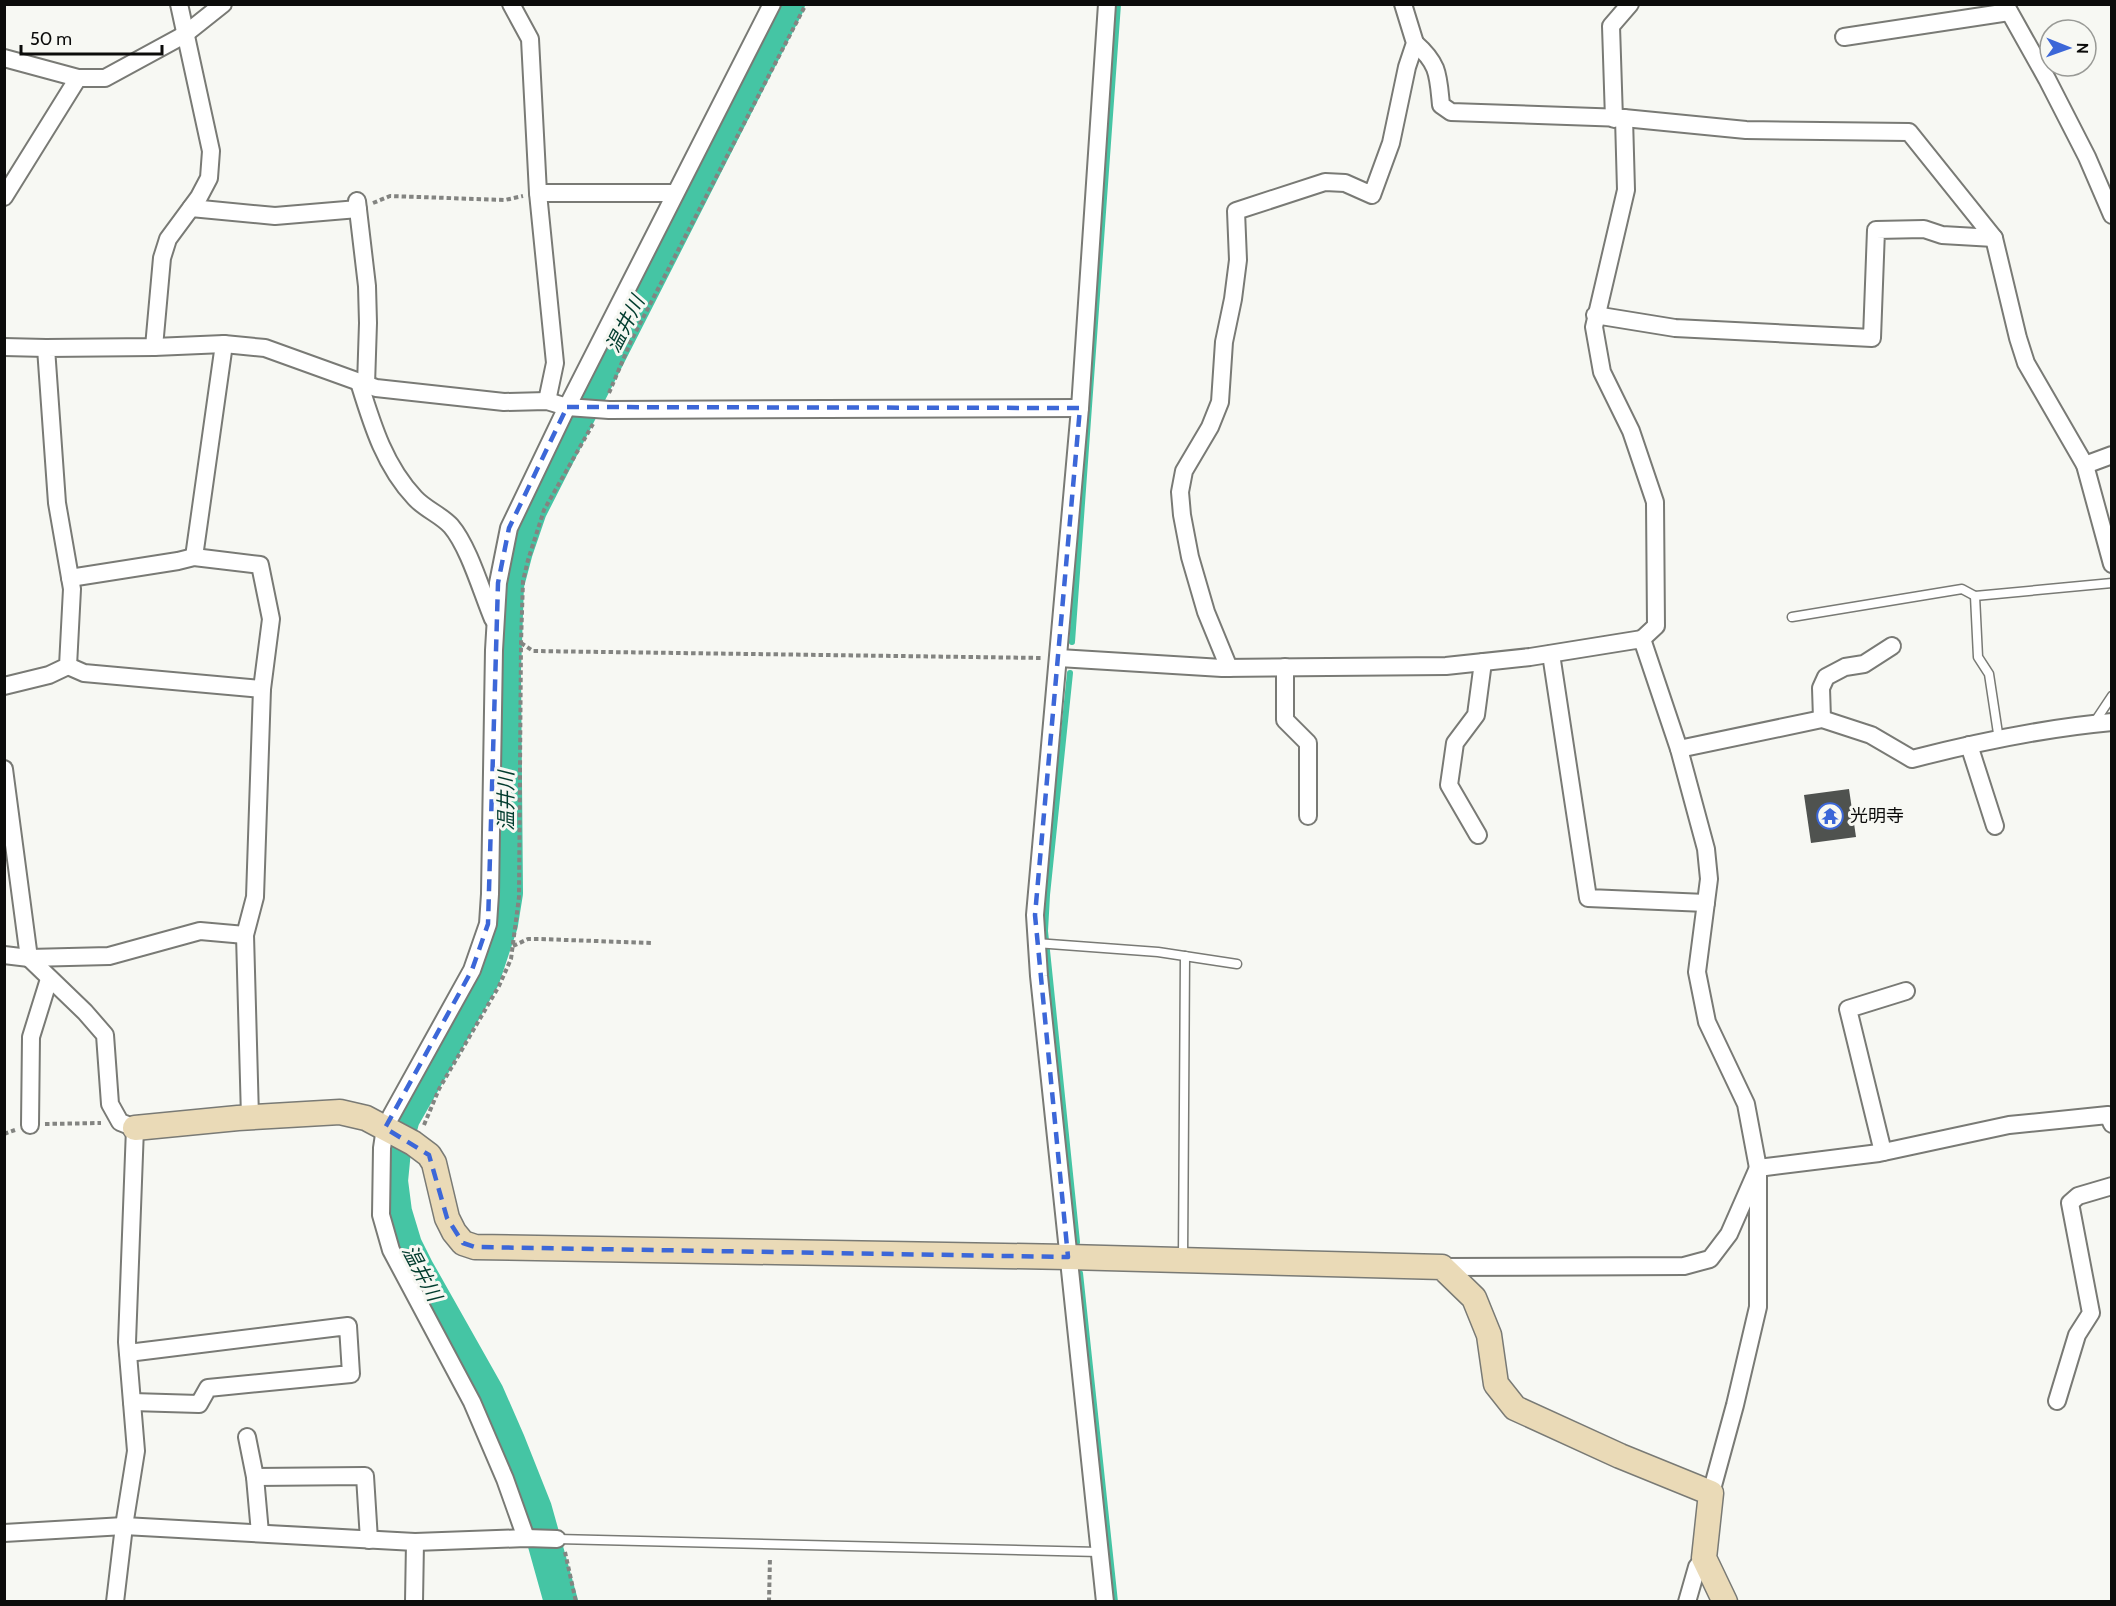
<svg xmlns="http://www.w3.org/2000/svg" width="2116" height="1606" viewBox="0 0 2116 1606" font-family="Cabin,'Noto Sans JP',sans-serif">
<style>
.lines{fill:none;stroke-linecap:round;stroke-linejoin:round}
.stream{stroke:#45c5a4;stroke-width:6}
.river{stroke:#45c5a4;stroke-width:34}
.building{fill:#4f524f}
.lane-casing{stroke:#797a75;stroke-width:11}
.street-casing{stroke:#797a75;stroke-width:20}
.secondary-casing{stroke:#797a75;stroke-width:27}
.path{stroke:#838481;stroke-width:4;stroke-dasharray:4.5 3;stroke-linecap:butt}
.lane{stroke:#fff;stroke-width:8}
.street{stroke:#fff;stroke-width:16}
.secondary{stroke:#eadab7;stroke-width:24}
.marked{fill:none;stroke:#3c67d8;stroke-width:4.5;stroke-dasharray:12 8;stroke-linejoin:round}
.labels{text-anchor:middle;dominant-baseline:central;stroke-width:6;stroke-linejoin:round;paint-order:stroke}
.poi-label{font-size:18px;fill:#0c0c0b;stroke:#f7f8f3;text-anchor:start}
.water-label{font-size:20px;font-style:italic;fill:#003b2d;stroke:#f7f8f3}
</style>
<rect width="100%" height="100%" fill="#f7f8f3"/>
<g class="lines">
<g class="stream">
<path d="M1072 642 1118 4"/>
<path d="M1070 673 1047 895 1045 931 1077 1242"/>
<path d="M1080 1273 1115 1602"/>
</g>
<path class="river" d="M561 1602 535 1509 508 1441 487 1393 417 1269 405 1245 395 1212 391 1181 394 1150 403 1118 483 978 501 924 506 893 504 671 507 585 516 551 530 510 788 4"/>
</g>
<path class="building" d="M1849 789 1856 837 1811 843 1804 795Z"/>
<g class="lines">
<g class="lane-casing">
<g id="lane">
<path d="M1975 596 1978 657 1989 674 1999 740"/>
<path d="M1792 617 1962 589 1975 596 2112 583"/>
<path d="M2094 723 2112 696"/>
<path d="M1036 943 1158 952 1237 964"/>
<path d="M1183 1258 1185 956"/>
<path d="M557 1539 1099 1552"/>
</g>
</g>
<g class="street-casing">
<g id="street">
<path d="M511 4 530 39 538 193 555 363 547 401"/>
<path d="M2005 4 2047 79 2087 157 2112 215"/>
<path d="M1844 37 2009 12"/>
<path d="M1415 43C1439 64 1438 75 1441 105L1451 112 1624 118 1746 130 1909 132 1994 238 2018 338 2026 363 2085 465 2112 564"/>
<path d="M4 58 78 78"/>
<path d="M1624 118 1626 190 1594 327 1602 372 1631 431 1655 502 1656 626 1642 639"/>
<path d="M1614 119 1611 26 1630 4"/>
<path d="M538 193H675"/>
<path d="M4 197 78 78H105L184 35 223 4"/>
<path d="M357 201 367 286 368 323 366 385"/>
<path d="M191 208 275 216 358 209"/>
<path d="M1595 315 1675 328 1872 338 1876 230 1924 229 1942 235 1994 238"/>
<path d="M4 347 46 348"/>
<path d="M154 347 224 344 265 348 376 388 504 402 547 401 567 407 609 410 1080 408"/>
<path d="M359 382C372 424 384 465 415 498 425 509 441 515 451 526 469 547 482 593 493 619"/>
<path d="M2085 465 2112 455"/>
<path d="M194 557 224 344"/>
<path d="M70 578 178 561 194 557 260 565 271 619 262 689 255 897 245 935 250 1117"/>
<path d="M1551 654 1588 898 1706 903"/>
<path d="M1059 658 1222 668 1446 666 1530 657 1642 639 1679 749 1706 849 1709 879 1697 972 1707 1022 1746 1104 1758 1168V1307L1735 1405 1711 1493"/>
<path d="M68 666 84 673 262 689"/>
<path d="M1285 667V720L1308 743V816"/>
<path d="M1229 668 1206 612 1190 557 1182 515 1180 492 1184 471 1210 427 1220 402 1224 342 1233 299 1238 260 1236 211 1325 182 1345 183 1372 195 1391 143 1407 67 1415 43 1403 4"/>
<path d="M4 686 49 675 68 666 72 589 57 503 46 348 154 347 162 258 168 239 199 197 209 178 211 151 179 4"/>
<path d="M1822 719 1821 688 1826 677 1845 667 1864 664 1892 646"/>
<path d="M1969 745 1995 826"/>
<path d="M1679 749 1822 719 1871 735 1912 759C1978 742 2045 728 2112 722"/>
<path d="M4 769 29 958 85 1012 105 1035 110 1104 120 1122 135 1128 127 1342 136 1451 124 1526 115 1602"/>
<path d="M1478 835 1449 785 1455 743 1476 715 1483 662"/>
<path d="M4 955 29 958 109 956 200 931 245 935"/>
<path d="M30 1125 31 1037 49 979"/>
<path d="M1883 1152 1848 1009 1906 991"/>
<path d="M1442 1267 1684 1266 1710 1259 1729 1234 1758 1168 1879 1153 2009 1125 2108 1115 2112 1124"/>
<path d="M128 1353 348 1326 351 1374 208 1388 199 1404 132 1402"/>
<path d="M2057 1401 2077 1335 2091 1313 2070 1203 2078 1196 2112 1186"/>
<path d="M247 1437 255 1477 260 1533"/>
<path d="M255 1477 365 1476 369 1540"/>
<path d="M4 1533 124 1526 415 1542 526 1538 557 1539"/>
<path d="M526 1538 505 1479 472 1402 391 1250 381 1215 382 1148 385 1128 391 1116 472 970 488 924 490 894 494 650 498 583 509 528 567 407 772 4"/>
<path d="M414 1602 415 1542"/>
<path d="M1105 1602 1039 976 1035 915 1080 408 1107 4"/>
<path d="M1687 1602 1697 1567 1704 1558"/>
</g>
</g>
<g class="secondary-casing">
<path id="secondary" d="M135 1128 238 1118 340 1112 366 1118 413 1143 429 1155 434 1163 447 1218 454 1232 463 1243 475 1247 1068 1257 1442 1267 1474 1298 1489 1335 1496 1384 1515 1408 1620 1456 1711 1493 1704 1558 1725 1602"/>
</g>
<g class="path">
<path d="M373 203 390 196 505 200 523 196"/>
<path d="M609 393 631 341 806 4"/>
<path d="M521 643 533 651 1043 658"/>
<path d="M513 946 528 939H539L651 943"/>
<path d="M45 1124 101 1123"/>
<path d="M424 1125 439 1089 499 986 511 959 519 897 521 643 523 581 528 560 544 510 593 424"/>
<path d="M4 1134 15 1130"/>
<path d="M565 1552 576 1602"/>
<path d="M769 1602 770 1557"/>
</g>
<use href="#lane" class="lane"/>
<use href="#street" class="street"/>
<use href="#secondary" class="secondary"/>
</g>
<path class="marked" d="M567 407 1080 408 1035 915 1068 1257 475 1247 463 1243 447 1218 429 1155 385 1128 472 970 488 924 498 583 509 528Z"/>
<defs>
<g id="temple-ring" transform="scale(1.35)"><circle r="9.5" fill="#f7f8f3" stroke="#3c67d8" stroke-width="1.5"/><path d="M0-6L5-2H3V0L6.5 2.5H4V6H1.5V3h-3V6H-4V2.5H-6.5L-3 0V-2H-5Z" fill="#3c67d8"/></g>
</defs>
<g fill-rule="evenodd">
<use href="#temple-ring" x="1830" y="816"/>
</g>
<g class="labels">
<g class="poi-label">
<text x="1850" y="816">光明寺</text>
</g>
<g class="water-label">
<text transform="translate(625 324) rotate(-63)">温井川</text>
<text transform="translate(506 801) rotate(-90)">温井川</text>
<text transform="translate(422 1273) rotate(62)">温井川</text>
</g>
</g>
<rect width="2116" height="1606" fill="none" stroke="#0c0c0b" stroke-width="12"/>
<g transform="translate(2068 48) rotate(91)"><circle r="28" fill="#f7f8f3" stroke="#999a96" stroke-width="1.5"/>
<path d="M0-4.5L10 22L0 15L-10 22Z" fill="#3c67d8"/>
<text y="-9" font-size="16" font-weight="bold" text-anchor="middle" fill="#0c0c0b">N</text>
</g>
<path d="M21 45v9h141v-9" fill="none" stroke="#0c0c0b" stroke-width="3"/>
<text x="30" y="45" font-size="18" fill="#0c0c0b" stroke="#f7f8f3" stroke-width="4.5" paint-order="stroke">50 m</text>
</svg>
